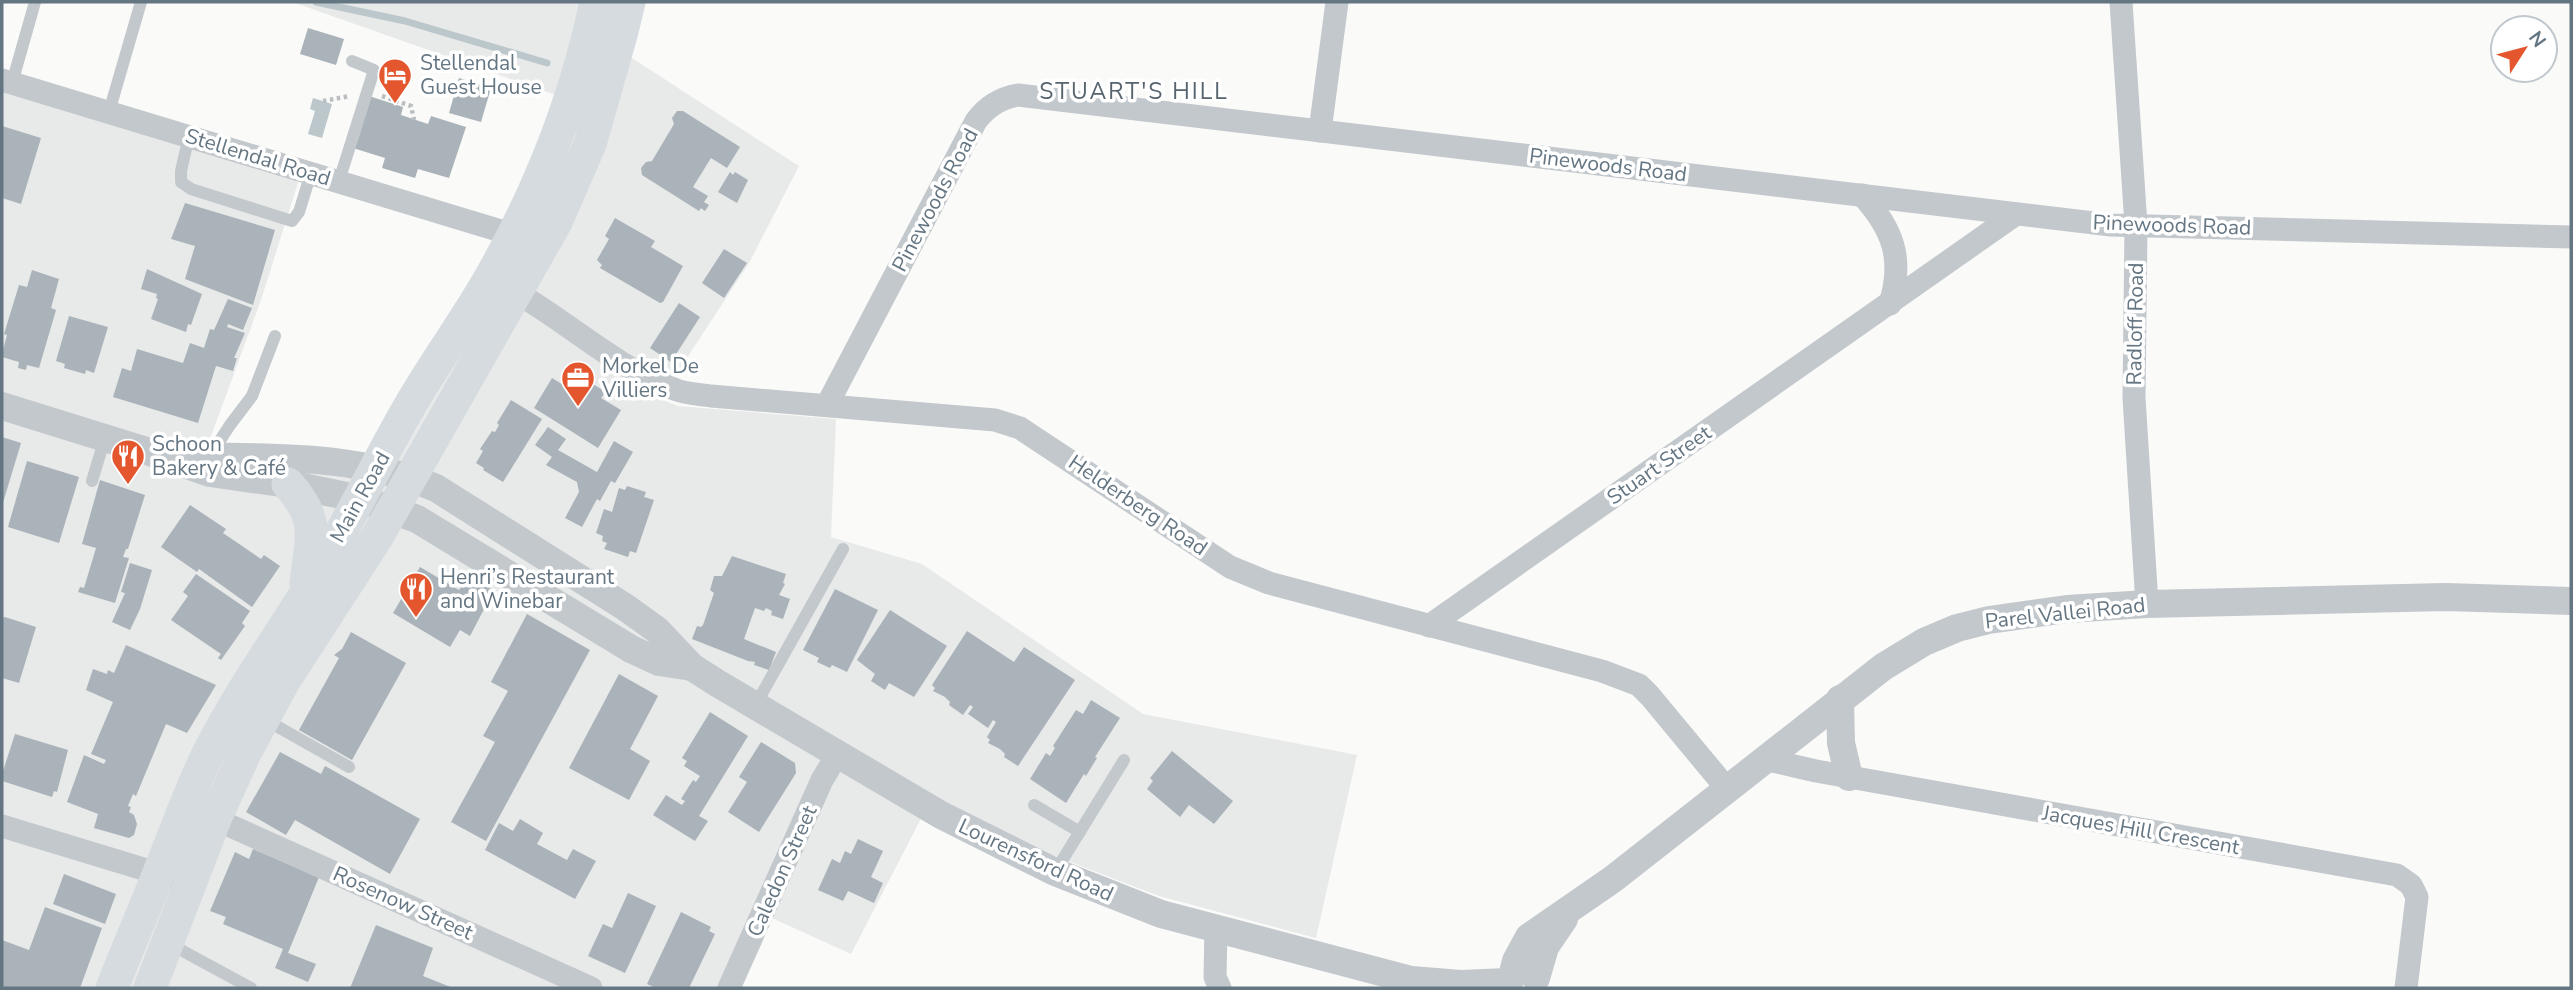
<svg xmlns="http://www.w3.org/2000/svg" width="2573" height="990" viewBox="0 0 2573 990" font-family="'Nunito Sans',sans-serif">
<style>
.built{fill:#e8e9e9}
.water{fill:#bbc7cb}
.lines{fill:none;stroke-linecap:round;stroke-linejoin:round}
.stream{stroke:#bbc7cb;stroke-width:7}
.building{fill:#aab3b9}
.path{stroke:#bbbfc2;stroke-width:4.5;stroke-dasharray:3.5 3.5;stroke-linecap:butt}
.service{stroke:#c3c8cc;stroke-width:12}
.minor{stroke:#c3c8cc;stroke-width:23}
.tertiary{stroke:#c3c8cc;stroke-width:28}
.secondary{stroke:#d6dbdf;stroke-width:33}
.labels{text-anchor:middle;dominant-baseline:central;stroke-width:7;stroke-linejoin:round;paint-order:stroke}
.poi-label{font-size:21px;fill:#657683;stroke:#fff;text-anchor:start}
.street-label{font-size:21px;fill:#657683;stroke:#fff}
.neighbourhood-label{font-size:23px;letter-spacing:2px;fill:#57646e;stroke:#fff}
</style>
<rect width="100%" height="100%" fill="#fafaf8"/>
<path class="built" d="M299 2H613L604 40 799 166 749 263 660 399 678 406 836 419 831 537 922 564 1143 714 1357 755 1316 938 1159 896 927 807 851 954 763 914 729 988H2V77L302 170 261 300 203 458 389 478 584 105 298 4Z"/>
<path class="water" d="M313 98 332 104 322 138 308 134 315 111 310 109Z"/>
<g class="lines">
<path class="stream" d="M316 2 405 21 547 63"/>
</g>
<g class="building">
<path d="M308 28 344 39 336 65 300 54Z"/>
<path d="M459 78 491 88 481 122 449 113Z"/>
<path d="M369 96 403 107 401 115 428 124 431 116 466 127 449 178 418 169 415 178 382 168 385 158 353 148Z"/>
<path d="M677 111H683L740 147 727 168 711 158 693 187 708 196 704 202 709 205 705 211 701 208 699 211 642 175 641 168 646 162 652 161 674 124 672 118Z"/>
<path d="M2 126 41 138 21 204 2 198Z"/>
<path d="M730 172 733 175 735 172 748 180 737 203 718 192Z"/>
<path d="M185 203 275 230 253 305 185 279 195 246 171 239Z"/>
<path d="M615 218 655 241 651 247 683 266 663 302 660 303 600 268 602 265 597 260 609 239 605 236Z"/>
<path d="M724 249 747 263 724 298 702 283Z"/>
<path d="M147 269 202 294 191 325 188 324 186 332 151 319 158 299 156 298 157 294 141 289Z"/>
<path d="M32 270 59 279 51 308 56 310 39 368 27 365 26 370 18 368 19 362 2 357V354L7 335 4 334 19 285 27 287Z"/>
<path d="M228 299 252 308 243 330 228 324 227 327 245 333 234 358H237L233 371 216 366 198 423 113 397 122 368 131 371 137 349 183 363 190 343 204 348 210 329 214 330Z"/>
<path d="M679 303 700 317 671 362 650 348Z"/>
<path d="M69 316 108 327 94 373 86 370 85 374 64 368 65 364 56 361Z"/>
<path d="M578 375 606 392 601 398 621 410 598 448 534 408 552 378 570 389Z"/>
<path d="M511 400 542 419 503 482 483 470 484 468 476 463 483 451 480 449 492 431 495 432 499 425 497 423Z"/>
<path d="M548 427 566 439 558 450 597 472 614 441 633 452 615 483 611 481 600 501 597 499 582 527 565 518 579 492 577 482 546 465 552 457 535 445Z"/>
<path d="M2 437 21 443 2 506Z"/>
<path d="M27 461 79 477 59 543 8 527Z"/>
<path d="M100 480 145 495 128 549H126L123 557 129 558 115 603 78 592 80 587 84 588 96 548 82 544Z"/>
<path d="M627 486 646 492 644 497 654 500 636 553 630 551 628 557 604 549 607 543 602 541 603 536 596 533 604 509 612 512 619 488 625 490Z"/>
<path d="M190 505 226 529 223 533 261 559 264 555 280 566 252 607 199 569 197 572 161 547Z"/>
<path d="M732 556 786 574 783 583 785 584 779 595 790 599 783 619 771 615 772 611 766 608 764 611 755 608 744 639 776 652 769 670 754 665 755 662 748 661 692 639 697 626 701 627 703 625 714 593 710 590 714 576H722Z"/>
<path d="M130 563 152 570 140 609 130 630 112 622 125 593 121 592Z"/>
<path d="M420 567 459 590 468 575 494 590 470 636 460 630 450 647 393 613Z"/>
<path d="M196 574 250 611 242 623 245 626 221 660 218 658 221 654 171 620 188 596 183 592Z"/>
<path d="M835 589 878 610 847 672 832 665 830 668 817 662 819 658 803 650Z"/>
<path d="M890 610 947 646 914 697 889 683 885 690 871 681 875 674 857 660Z"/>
<path d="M527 614 590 650 486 841 451 822 495 742 483 736 508 691 491 682Z"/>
<path d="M5 617 36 627 19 683 2 678V618Z"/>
<path d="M967 631 1014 662 1024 647 1075 680 1018 766 1004 757 1005 754 1000 749 988 743 990 740 987 737 996 722 993 720 988 728 968 714 973 707 970 705 963 715 949 705 950 702 945 697 933 691 935 688 932 685Z"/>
<path d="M351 632 406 663 352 760 299 730 339 658 334 655 342 649Z"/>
<path d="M126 645 216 685 187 733 166 724 136 796 133 794 128 806 131 807 129 812 134 815 137 824 134 835 129 838 94 828 98 814 67 802 84 755 104 764 106 760 91 754 113 702 86 690 93 669 107 674 108 670 114 673Z"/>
<path d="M619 674 658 696 630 749 650 761 629 800 569 768Z"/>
<path d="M1091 700 1120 718 1095 757 1097 758 1086 776 1084 774 1066 803 1030 779 1046 753 1050 756 1055 748 1053 746 1076 710 1083 714Z"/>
<path d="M710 712 748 736 699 816 708 821 695 841 653 815 666 795 682 805 685 801 681 799 693 780 696 782 700 776 684 766 687 761 682 758Z"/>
<path d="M15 734 68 750 57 792 54 791 52 797 2 781V774Z"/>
<path d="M761 742 795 763 796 773 759 832 728 812 747 782 739 777Z"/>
<path d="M1172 751 1233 801 1214 824 1189 805 1180 817 1147 789 1153 781 1150 778Z"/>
<path d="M280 752 321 774 325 766 420 819 390 874 295 820 286 835 246 812Z"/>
<path d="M520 819 543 833 537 844 567 860 573 849 596 861 575 899 485 850 499 823 513 831Z"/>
<path d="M858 839 883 851 871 877 883 883 874 903 848 891 843 901 818 890 832 859 840 863 845 851 851 854Z"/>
<path d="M253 849 319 877 288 953 316 964 308 982 275 968 283 949 223 924 226 917 210 911 235 852 249 859Z"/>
<path d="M64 874 116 894 105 924 53 904Z"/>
<path d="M628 893 656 906 625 973 588 956 603 924 612 928Z"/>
<path d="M45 907 102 928 80 988H2V940L29 950Z"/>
<path d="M681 912 711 927 709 931 715 934 689 988H656L647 984Z"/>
<path d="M376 925 433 948 423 976 453 988H350Z"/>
</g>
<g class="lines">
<g class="path">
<path d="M382 96 411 106 414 120"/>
<path d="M323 101 350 96"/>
</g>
<g class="service">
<path d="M12 83 35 2"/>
<path d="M109 112 141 2"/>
<path d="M189 136 181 171V182L191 189 292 221 299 212 311 173"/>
<path d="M339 181 374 70 352 61"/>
<path d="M210 456 230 425 252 396 275 336"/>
<path d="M92 481 105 438"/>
<path d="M755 706 843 549"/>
<path d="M264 719 349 767"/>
<path d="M1034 805 1080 832"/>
<path d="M1055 872 1124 760"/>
<path d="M168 943 251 988"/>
</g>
<g class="minor">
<path d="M2121 2 2136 225 2134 398 2147 604"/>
<path d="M2 80 514 235"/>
<path d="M1320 131 1337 2"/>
<path d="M1862 195C1893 229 1904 259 1890 304"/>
<path d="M517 293C569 323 617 368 674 389 686 394 699 394 711 396L995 420 1020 428 1230 567 1269 583 1602 671 1639 685 1650 696 1728 790"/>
<path d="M827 405 976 121C987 106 1000 98 1018 95L2111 225 2571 237"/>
<path d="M1429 626 2016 214"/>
<path d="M1764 759 1816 771 2397 875 2411 885 2417 897 2406 988"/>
<path d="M215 819 591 988"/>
<path d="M2 826 173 878"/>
<path d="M1216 929 1215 977 1220 988"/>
<path d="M729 988 822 780 837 755"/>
</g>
<g class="tertiary">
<path d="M2 406 150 452 210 473 288 484 361 499 417 519 631 649 659 662 692 667"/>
<path d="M160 455C257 460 343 449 436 488L625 607 657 630 692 667 717 683 941 815 1055 872 1161 914 1411 980 1461 984 1507 982"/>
<path d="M1840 699 1841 743 1849 777"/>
<path d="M1512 977 1516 961 1529 937 1613 879 1883 667 1924 642 1957 628 1989 620 2067 609 2147 604 2445 597 2571 601"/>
<path d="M1536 978 1545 947 1564 919"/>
</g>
<g class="secondary">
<path d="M288 484C321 521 311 538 306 583"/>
<path d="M112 988C127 950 143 913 158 875 175 834 189 792 209 752 237 697 272 647 304 596 341 538 370 476 404 416 429 371 460 329 486 285 538 195 575 103 596 2"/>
<path d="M150 988 215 819 245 753 284 681 377 537 556 222 590 144 621 35 629 2"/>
</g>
</g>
<defs>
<g id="hotel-pin" transform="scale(1.75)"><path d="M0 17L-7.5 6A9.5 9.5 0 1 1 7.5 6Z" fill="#e4572e" stroke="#fff"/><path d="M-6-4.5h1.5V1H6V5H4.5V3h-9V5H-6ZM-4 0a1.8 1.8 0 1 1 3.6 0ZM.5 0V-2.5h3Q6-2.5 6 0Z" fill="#fff"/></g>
<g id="office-pin" transform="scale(1.75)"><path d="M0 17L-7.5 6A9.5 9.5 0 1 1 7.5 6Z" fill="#e4572e" stroke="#fff"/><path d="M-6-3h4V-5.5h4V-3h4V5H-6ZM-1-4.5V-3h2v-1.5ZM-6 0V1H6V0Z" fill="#fff"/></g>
<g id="restaurant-pin" transform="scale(1.75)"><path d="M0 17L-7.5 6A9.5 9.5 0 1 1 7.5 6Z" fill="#e4572e" stroke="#fff"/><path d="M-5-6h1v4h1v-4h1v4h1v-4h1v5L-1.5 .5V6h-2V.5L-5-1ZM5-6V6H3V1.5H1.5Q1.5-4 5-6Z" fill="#fff"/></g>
</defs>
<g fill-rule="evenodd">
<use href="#hotel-pin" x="395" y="75"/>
<use href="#office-pin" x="578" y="378"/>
<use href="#restaurant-pin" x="128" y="456"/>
<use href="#restaurant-pin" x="416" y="589"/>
</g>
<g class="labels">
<g class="poi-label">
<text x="420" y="63">Stellendal<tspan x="420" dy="24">Guest House</tspan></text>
<text x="602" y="366">Morkel De<tspan x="602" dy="24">Villiers</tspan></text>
<text x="152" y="444">Schoon<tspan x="152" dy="24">Bakery &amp; Café</tspan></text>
<text x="440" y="577">Henri’s Restaurant<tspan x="440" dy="24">and Winebar</tspan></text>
</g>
<g class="street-label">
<text transform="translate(258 157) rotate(17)">Stellendal Road</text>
<text transform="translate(1608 165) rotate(7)">Pinewoods Road</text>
<text transform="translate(935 200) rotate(-62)">Pinewoods Road</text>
<text transform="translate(2172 225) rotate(2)">Pinewoods Road</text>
<text transform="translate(2135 324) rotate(-89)">Radloff Road</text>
<text transform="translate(1659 465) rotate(-35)">Stuart Street</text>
<text transform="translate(360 497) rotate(-61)">Main Road</text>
<text transform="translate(1138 505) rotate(34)">Helderberg Road</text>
<text transform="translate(2065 613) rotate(-6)">Parel Vallei Road</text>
<text transform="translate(2141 830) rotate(10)">Jacques Hill Crescent</text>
<text transform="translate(1036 860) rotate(25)">Lourensford Road</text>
<text transform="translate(782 871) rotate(-66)">Caledon Street</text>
<text transform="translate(403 903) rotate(24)">Rosenow Street</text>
</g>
<g class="neighbourhood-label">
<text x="1134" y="91">STUART'S HILL</text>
</g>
</g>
<rect width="2573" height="990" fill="none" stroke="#657683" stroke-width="7"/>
<g transform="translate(2524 49) rotate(54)"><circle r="33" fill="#ffffff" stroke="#c1c8cd" stroke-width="2"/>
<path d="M0-5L12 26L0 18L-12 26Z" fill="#e4572e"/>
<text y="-10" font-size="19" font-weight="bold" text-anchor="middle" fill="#657683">N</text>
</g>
</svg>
